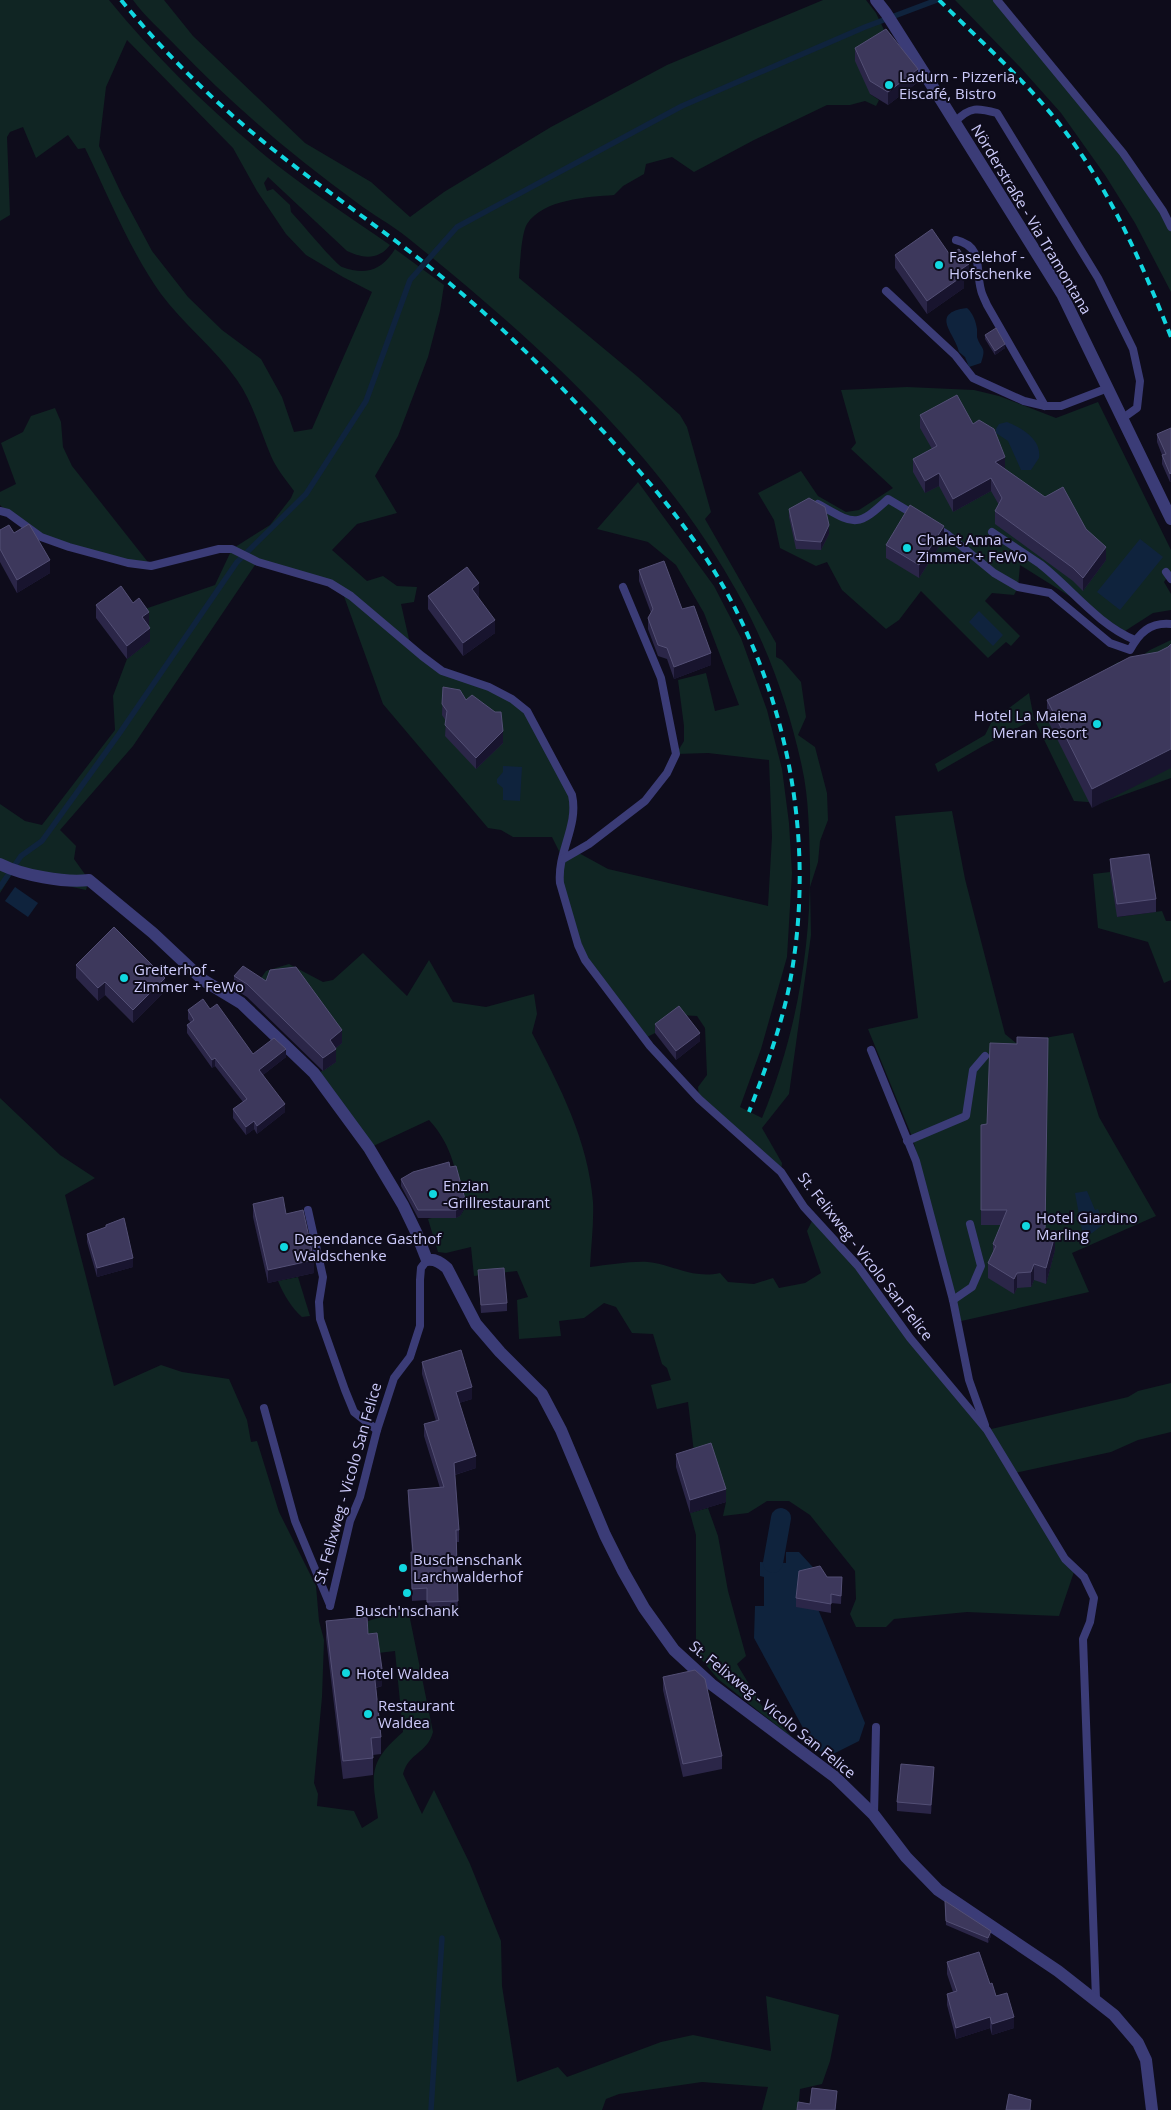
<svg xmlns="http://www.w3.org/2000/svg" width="1171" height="2110" viewBox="0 0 1171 2110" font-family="'Open Sans',sans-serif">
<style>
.green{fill:#102523;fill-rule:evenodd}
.water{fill:#0f233d}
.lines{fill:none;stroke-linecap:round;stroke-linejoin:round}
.stream{stroke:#0f233d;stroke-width:5.5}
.canal{stroke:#0f233d;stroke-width:20}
.service{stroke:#3b3c77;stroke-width:8}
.minor{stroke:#3b3c77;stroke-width:12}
.rail{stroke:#11d7e0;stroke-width:4;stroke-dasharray:8 6;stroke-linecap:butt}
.wall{fill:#2b2648}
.shaded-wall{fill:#18142e}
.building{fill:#3d385c;stroke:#534f75}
.poi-dot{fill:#11d7e0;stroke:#0e0c1b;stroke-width:2}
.labels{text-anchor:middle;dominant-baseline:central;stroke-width:4;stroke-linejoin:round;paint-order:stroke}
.poi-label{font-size:15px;fill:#cdcbfb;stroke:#0e0c1b;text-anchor:start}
.street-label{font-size:15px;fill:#cdcbfb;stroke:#0e0c1b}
</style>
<rect width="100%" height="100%" fill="#0e0c1b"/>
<g class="green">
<path d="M0 0H109C159 61 216 116 278 166 314 194 353 219 390 245 378 261 362 258 347 251L268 177 264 183 267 191 273 189 290 205 291 212C299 220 335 264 342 267 366 276 382 270 395 249L444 285 440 311 428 357 398 436 375 476 397 513 357 524 332 550 367 581 383 576 397 586 417 587 414 602 401 604 411 648 442 671 489 687 527 711 572 795 563 859 577 852 608 869 768 906 772 837 769 760 708 753 676 754 684 741V726L678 680 706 673 715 711 739 705 704 613 676 565 648 542 597 529 638 482 714 586 741 638 767 710 782 769 789 823 792 873 787 957 761 1049 740 1107 762 1118C795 1039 811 951 810 865 809 832 809 799 802 767 789 706 767 645 736 590 658 450 532 338 408 238 392 225 373 215 356 202 292 155 231 104 176 46 162 31 145 17 133 0H164L193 36 305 143 371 182 410 217 444 192 551 127 667 65 823 0H866L876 13 887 36 870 94 879 100 876 106 865 101 850 105H827L754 140 694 172 672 157 646 164 644 174 623 186 614 195C588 197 543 199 527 224 521 234 520 265 519 278L638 377 680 415 687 427 711 512 705 519 776 643V657L782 660 801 682 806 717 798 735 815 747 827 793 828 820 820 841 818 862 810 887 811 935 789 1094 762 1128 782 1163 781 1172 699 1099 698 1087 707 1075 705 1028 697 1016 679 1015 655 1033 645 1038 585 960 561 891 563 859 552 837H513L501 830 488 828 383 704 341 588 257 562 133 746 60 830 76 846 74 859 89 880 86 890 12 874 0 893V804L25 821 42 825 115 730 113 696 127 659 150 641 142 630 149 624 139 611 215 585 232 549 270 525 291 498 294 491C286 480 276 468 271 456 260 430 253 403 237 380 215 348 184 325 161 294 129 249 109 197 85 148L78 149 68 135 36 158 23 127 10 132 7 137 10 215 0 221ZM127 40 233 148 257 191 286 234 306 255 343 277 372 292 312 429 294 432 282 397 261 359 222 330 188 297 152 251 122 195 99 146 106 87Z"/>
<path d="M955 0H1001L1123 153 1171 227V292L1135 223 1105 175 1061 113 1020 67Z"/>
<path d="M907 387 974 390 999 396 1056 418 1098 402 1171 550V572L1164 582 1171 594V610L1153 613 1125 631 1020 565 1018 587 1014 595 992 593 985 601 1020 636 1011 646 1006 642 988 658 921 591 899 620 886 629 842 590 827 562 816 566 780 548 774 520 758 493 801 471 818 496 846 512 859 510 893 488 851 449 856 443 841 390Z"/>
<path d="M55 408 61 422 63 447 72 466 151 566 41 537 8 513 0 505V492L16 484 1 443 23 432 31 416Z"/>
<path d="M1171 640V778L1101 803 1074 801 1034 719 983 746 938 772 935 764 985 735 992 721 1029 693 1034 719 1118 662 1132 663 1150 650Z"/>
<path d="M952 811 965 879 1005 1034 1016 1043 1073 1033 1099 1117 1156 1216 1072 1253 1089 1292 957 1322 913 1139 868 1029 918 1018 895 816Z"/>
<path d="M1110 872 1118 917 1162 911 1166 921H1171V980L1164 983 1148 942 1098 928 1093 874Z"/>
<path d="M363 953 407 996 429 960 453 1002 486 1007 534 994 537 1014 532 1033C560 1087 588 1140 593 1202 594 1223 591 1246 590 1267 609 1265 630 1261 648 1262 674 1265 692 1279 720 1273L728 1282 754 1284 773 1278 779 1288 805 1283 821 1273 807 1231 814 1217 987 1430 1128 1397 1138 1391 1171 1383V1432L1138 1440 1111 1452 1015 1473 1075 1569 1059 1616 967 1612 894 1619 886 1627H856L850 1614 856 1599 855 1571 810 1515 789 1501H767L748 1513 723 1516 726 1502 695 1461 688 1402 657 1409 651 1385 671 1380 667 1368 662 1364 653 1334 632 1333 616 1307 604 1303 584 1318 559 1321 561 1336 519 1339 517 1300 528 1297 517 1271 474 1276 471 1247 446 1253 438 1252 428 1219 446 1214 450 1218C459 1218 462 1215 465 1207 455 1173 454 1147 429 1120L369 1148 316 1075 335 1062 270 983 259 981 266 971 289 964 323 982 333 980Z"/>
<path d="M0 1098 60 1155 95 1178 65 1195 114 1386 161 1365 182 1372 229 1379 247 1420 251 1442 257 1441 279 1512 316 1586 319 1621 324 1640 322 1697 314 1783 318 1794 317 1806 354 1811 362 1828 378 1818C372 1775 367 1763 403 1732L395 1651 378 1653 367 1634 368 1621 408 1609 433 1732C427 1754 409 1752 403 1774L422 1814 434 1790 470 1864 501 1941 502 1986 517 2082 558 2067 567 2077 661 2042 693 2035 771 2051 766 1996 839 2015 830 2061 822 2084 800 2089 798 2110H762L768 2087 702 2082 619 2094 606 2099 602 2110H0Z"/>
<path d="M298 1277 310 1316 302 1317C291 1307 284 1295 278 1281Z"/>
<path d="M708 1508 718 1536 728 1591 746 1656 737 1664 762 1706 795 1740 718 1679 696 1653V1535L690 1513Z"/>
</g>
<g class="water">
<path d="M967 308C973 313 976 322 977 329 977 330 977 337 977 337 981 350 987 346 981 363L969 367 965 357 959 352C956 334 928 313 967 308Z"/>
<path d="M1007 422C1022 428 1042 440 1039 458L1031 470H1021L1008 441 996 433V429L999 424Z"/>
<path d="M1140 539 1163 557 1120 610 1097 592Z"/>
<path d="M979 611 1003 635 993 646 969 622Z"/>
<path d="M503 766 522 767 520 801 503 800V788L497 783V779L503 772Z"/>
<path d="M15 887 38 903 28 917 5 901Z"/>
<path d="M1087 1191 1095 1210 1098 1209 1104 1224 1092 1233 1083 1236 1075 1193Z"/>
<path d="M786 1552H799L820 1575 818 1609 865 1723 859 1741 829 1756 814 1748 754 1638 755 1606H764V1577L760 1576V1562L786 1563Z"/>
</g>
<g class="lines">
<g class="stream">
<path d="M0 887 21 856 42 841 119 734 237 562 306 494 366 401 410 280 457 227 682 106 865 27 937 0"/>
<path d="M431 2110 442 1938"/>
</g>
<path class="canal" d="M773 1563 781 1518"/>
<g class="service">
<path d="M997 0 1123 153 1163 211 1171 227"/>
<path d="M955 122C970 106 978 108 997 113L1098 278 1133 349 1140 381 1137 408 1123 418"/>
<path d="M956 240C984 247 975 268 981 290 982 295 985 300 987 305L1045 406"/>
<path d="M886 291 955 355 973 378 1024 401 1045 406H1061L1108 388"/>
<path d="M818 504C854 524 856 529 888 499L915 515"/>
<path d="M0 511 8 513 41 537 69 547 128 563 151 566 219 549H232L258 562 330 583 351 596 422 656 442 671 489 687 512 699 527 711 572 795C579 826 557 852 560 883L578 945 585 960 650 1046 699 1099 781 1172 804 1207 858 1266 910 1338 987 1430 1065 1559 1084 1577 1094 1598 1090 1622 1083 1639 1096 1999"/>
<path d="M935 527 948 535 994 573 1018 587 1050 593 1110 643 1130 650C1139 633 1150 622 1171 624"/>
<path d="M992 532C1008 543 1024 553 1040 564 1072 589 1097 624 1135 640"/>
<path d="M1166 572 1171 579"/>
<path d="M563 859 589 844 645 801 667 773 676 754 661 678 623 587"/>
<path d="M871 1050 916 1161 953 1300 969 1380 985 1425"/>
<path d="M907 1141 966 1116 973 1070 985 1056"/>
<path d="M308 1210 323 1277 319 1302 320 1319 345 1390 354 1412 377 1430"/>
<path d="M953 1300 972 1287 981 1266 970 1224"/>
<path d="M264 1408 295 1521 330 1605"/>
<path d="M330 1606 350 1521 360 1497 377 1430 394 1378 410 1357 420 1326V1280L421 1268 427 1260"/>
<path d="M874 1815 876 1727"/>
</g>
<g class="minor">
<path d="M876 0 886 13 926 76 1062 294 1171 519"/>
<path d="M0 864C22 875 64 883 89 880L153 933 203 980 241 1003 314 1073 369 1148 403 1205 416 1232 427 1260C436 1259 441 1263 447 1268L476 1324 500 1352 542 1394 561 1430 605 1535 623 1571 644 1608 674 1650 711 1684 835 1777 874 1815 906 1857 938 1890 1058 1971 1114 2015 1138 2043 1146 2060 1152 2110"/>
</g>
<g class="rail">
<path d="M121 0C167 56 218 106 275 151 328 193 385 231 437 273 488 314 535 359 580 407 634 463 689 524 727 593 793 714 816 857 788 992 779 1033 764 1073 749 1112"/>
<path d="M939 0C983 44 1030 84 1067 134 1113 196 1143 266 1171 337"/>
</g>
</g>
<g class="wall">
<path d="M855 48 918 82 888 105 870 94 855 61Z"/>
<path d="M895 255H950L969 277 964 281V288L927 314 895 268Z"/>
<path d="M985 335 1005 348 995 355 985 339Z"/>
<path d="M920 415 973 424 1005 469 1086 529 1106 560 1083 591 1073 581 995 524V511L999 505 991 491 953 512 939 486 925 493 913 472V459L932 449 920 428Z"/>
<path d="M1171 428V481L1170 482 1162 464V455L1157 442V434Z"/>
<path d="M789 509 829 534 821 550 796 549 789 517Z"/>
<path d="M0 530 14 533 50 573 17 593 0 562Z"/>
<path d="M944 539 919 578 886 558V545Z"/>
<path d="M639 570 682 609 711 665 674 679 667 659 658 656 648 629V618L651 613 639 581Z"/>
<path d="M428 596H479L478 597 495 633 463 656 428 609Z"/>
<path d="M96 605 149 625H148L150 641 127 659 96 618Z"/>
<path d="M1158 652 1092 808 1047 719V700Z"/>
<path d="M443 687 466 700 503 743 476 769 445 736 446 721 442 715Z"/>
<path d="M1110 859 1156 899V912L1117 917 1110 872Z"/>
<path d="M76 965 165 991 133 1023 105 995 98 1001 76 978Z"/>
<path d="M234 976 342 1043 336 1048V1062L323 1071 247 997 234 989Z"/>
<path d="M210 1009 253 1054 286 1057 263 1075 285 1112 257 1134 254 1129 246 1135 233 1118V1109L243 1102 215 1066 212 1068 187 1033V1025L191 1023 188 1019V1010Z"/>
<path d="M655 1024 700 1041 676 1060 655 1033Z"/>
<path d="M981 1125 1055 1250 1046 1284 1034 1280 1031 1287 1017 1288 1014 1294 988 1278V1263L993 1253V1244L1001 1225H981Z"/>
<path d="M450 1167 465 1207 460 1216 456 1218H418L401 1186V1179Z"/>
<path d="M253 1204 286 1214 314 1273 268 1283 253 1217Z"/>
<path d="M106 1227 133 1267 97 1277 87 1242V1234Z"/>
<path d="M478 1270 507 1303V1311L481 1313Z"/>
<path d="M422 1362 472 1399 459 1403 476 1468 455 1475 459 1530V1542H456L458 1613 427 1614V1600L412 1601 411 1564V1552H412L408 1502V1490L440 1488 424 1436V1424L436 1421 422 1374Z"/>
<path d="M676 1454 726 1502 690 1513 676 1467Z"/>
<path d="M827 1577H842L841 1604 831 1603V1613L796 1607V1598Z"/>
<path d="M326 1621 368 1634 382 1686 376 1688 381 1737V1754L373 1755V1775L343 1779 326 1638Z"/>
<path d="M663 1677 722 1756V1769L683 1777 663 1690Z"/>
<path d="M934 1776 931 1814 897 1811V1802Z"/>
<path d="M945 1901 991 1936 988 1943 946 1925Z"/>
<path d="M947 1962 990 1984 1014 2028 992 2035 990 2028 956 2039 947 2005V1994L953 1992 947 1974Z"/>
</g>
<g class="shaded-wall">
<path d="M918 69V82L888 105V92Z"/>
<path d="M969 264V277L964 281V288L927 314V301L960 270Z"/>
<path d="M1005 344V348L995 355V351Z"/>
<path d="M1005 457V469L995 462Z"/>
<path d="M939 473V486L925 493V481Z"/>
<path d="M1171 473V481L1170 482V474Z"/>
<path d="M991 478V491L953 512V499Z"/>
<path d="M829 525V534L821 550V542Z"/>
<path d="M944 526V539L919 578V565Z"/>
<path d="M1106 547V560L1083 591V578Z"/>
<path d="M50 560V573L17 593V580Z"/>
<path d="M479 583V596L472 602V589Z"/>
<path d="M149 612V625L142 630V617Z"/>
<path d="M495 620V633L463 656V643Z"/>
<path d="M150 628V641L127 659V646Z"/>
<path d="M711 653V665L674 679V667Z"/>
<path d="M503 731V743L476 769V758Z"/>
<path d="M1171 749V768L1092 808V789Z"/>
<path d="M165 978V991L133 1023V1010Z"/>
<path d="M105 982V995L98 1001V988Z"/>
<path d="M342 1030V1043L331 1052 336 1049V1062L323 1071V1058L330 1040Z"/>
<path d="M700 1033V1041L676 1060V1051Z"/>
<path d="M286 1049V1057L259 1078V1070Z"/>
<path d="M215 1058V1066L212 1068V1060Z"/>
<path d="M285 1104V1112L257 1134V1126Z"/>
<path d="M254 1121V1129L246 1135V1127Z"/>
<path d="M465 1199V1207L460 1216 456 1218V1210Z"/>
<path d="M1055 1235V1250L1046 1284V1268Z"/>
<path d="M133 1258V1267L97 1277V1268Z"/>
<path d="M314 1260V1273L268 1283V1270Z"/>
<path d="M1034 1264V1280L1031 1287V1272Z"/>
<path d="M1017 1273V1288L1014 1294V1279Z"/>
<path d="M472 1387V1399L456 1404V1392Z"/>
<path d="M476 1456V1468L454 1475V1463Z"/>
<path d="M726 1489V1502L690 1513V1500Z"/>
<path d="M382 1669V1686L374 1688V1671Z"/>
<path d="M934 1767V1776L931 1814V1805Z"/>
<path d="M991 1931V1936L988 1943V1938Z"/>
<path d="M990 2017V2028L956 2039V2028Z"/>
<path d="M1014 2017V2028L992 2035V2024Z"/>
<path d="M837 2091 836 2110H835Z"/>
</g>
<g class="building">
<path d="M886 29 918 69 888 92 870 81 855 48Z"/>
<path d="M932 229 950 255 959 249 969 264 960 270 964 275 927 301 895 255Z"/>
<path d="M996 328 1005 344 995 351 985 335Z"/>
<path d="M957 395 973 424 979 420 994 429 1005 457 995 462 1045 497 1063 487 1086 529 1106 547 1083 578 1073 568 995 511 1002 498 991 478 953 499 939 473 925 481 913 459 937 446 920 415Z"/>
<path d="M1171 428V473L1170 474 1162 455 1166 454 1157 434Z"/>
<path d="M809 498 825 507 829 525 821 542 796 540 789 509Z"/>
<path d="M910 505 944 526 919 565 886 545Z"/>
<path d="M29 524 50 560 17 580 0 549V530L9 525 14 533Z"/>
<path d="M664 561 682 609 694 606 711 653 674 667 667 648 658 645 648 618 653 609 639 570Z"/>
<path d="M467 567 479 583 472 589 495 620 463 643 428 596Z"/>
<path d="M121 586 133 603 139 598 149 612 142 617 150 628 127 646 96 605Z"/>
<path d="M1171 644V749L1092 789 1047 700 1130 657 1158 652 1168 647Z"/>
<path d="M443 687 460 690 466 700 472 695 495 712H501L503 731 476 758 445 725 447 711 442 704Z"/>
<path d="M1149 854 1156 899 1117 904 1110 859Z"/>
<path d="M114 927 165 978 133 1010 105 982 98 988 76 965Z"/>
<path d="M243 966 266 981 270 970 296 967 342 1030 330 1040 336 1049 323 1058 247 984 234 976Z"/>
<path d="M203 999 210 1009 217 1004 253 1054 274 1038 286 1049 259 1070 285 1104 257 1126 254 1121 246 1127 233 1109 247 1099 215 1058 212 1060 187 1025 194 1020 188 1010Z"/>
<path d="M679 1006 700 1033 676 1051 655 1024Z"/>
<path d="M1017 1037 1048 1038 1045 1232 1055 1235 1046 1268 1034 1264 1031 1272 1017 1273 1014 1279 988 1263 996 1246 993 1244 1007 1210H981V1125L987 1124 990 1043 1017 1044Z"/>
<path d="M449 1162 450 1167 456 1166 465 1199 460 1208 456 1210H418L401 1179 413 1172Z"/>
<path d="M283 1197 286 1214 303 1210 314 1260 268 1270 253 1204Z"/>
<path d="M124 1218 133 1258 97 1268 87 1234 106 1227V1225Z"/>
<path d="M504 1268 507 1303 481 1305 478 1270Z"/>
<path d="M461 1350 472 1387 456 1392 476 1456 454 1463 459 1530H456L458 1601 427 1602V1588L412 1589 411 1552H413L408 1490 444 1487 424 1424 439 1420 422 1362Z"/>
<path d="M711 1443 726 1489 690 1500 676 1454Z"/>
<path d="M820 1566 827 1577H842L841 1596 831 1594V1604L796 1598 799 1571Z"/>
<path d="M367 1617 368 1634 377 1633 382 1669 374 1671 381 1737 371 1738 373 1758 343 1761 326 1621Z"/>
<path d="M695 1670 705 1679 722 1756 683 1764 663 1677Z"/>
<path d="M901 1764 934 1767 931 1805 897 1802Z"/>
<path d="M945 1901 991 1931 988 1938 946 1921Z"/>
<path d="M979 1952 990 1984 992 1983 996 1996 1007 1993 1014 2017 992 2024 990 2017 956 2028 947 1994 957 1991 947 1962Z"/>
<path d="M812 2088 837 2091 835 2110H797L798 2102 810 2104Z"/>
<path d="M1009 2094 1031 2100 1030 2110H1006Z"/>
</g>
<g class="poi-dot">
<circle cx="889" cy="85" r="5"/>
<circle cx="939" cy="265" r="5"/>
<circle cx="907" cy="548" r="5"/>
<circle cx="1097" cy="724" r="5"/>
<circle cx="124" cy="978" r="5"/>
<circle cx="433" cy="1194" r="5"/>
<circle cx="1026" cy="1226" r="5"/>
<circle cx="284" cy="1247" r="5"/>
<circle cx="403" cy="1568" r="5"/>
<circle cx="407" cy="1593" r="5"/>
<circle cx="346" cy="1673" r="5"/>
<circle cx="368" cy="1714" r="5"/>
</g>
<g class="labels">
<g class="poi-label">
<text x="899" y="76">Ladurn - Pizzeria,<tspan x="899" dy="17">Eiscafé, Bistro</tspan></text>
<text x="949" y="256">Faselehof -<tspan x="949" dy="17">Hofschenke</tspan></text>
<text x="917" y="539">Chalet Anna -<tspan x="917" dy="17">Zimmer + FeWo</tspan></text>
<text x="1087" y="715" text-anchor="end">Hotel La Maiena<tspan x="1087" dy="17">Meran Resort</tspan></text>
<text x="134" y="969">Greiterhof -<tspan x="134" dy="17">Zimmer + FeWo</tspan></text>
<text x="443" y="1185">Enzian<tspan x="443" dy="17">-Grillrestaurant</tspan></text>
<text x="1036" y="1217">Hotel Giardino<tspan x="1036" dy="17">Marling</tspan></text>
<text x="294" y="1238">Dependance Gasthof<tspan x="294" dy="17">Waldschenke</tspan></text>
<text x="413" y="1559">Buschenschank<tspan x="413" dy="17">Larchwalderhof</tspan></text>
<text x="407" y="1610" text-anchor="middle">Busch'nschank</text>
<text x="356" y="1673">Hotel Waldea</text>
<text x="378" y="1705">Restaurant<tspan x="378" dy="17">Waldea</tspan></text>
</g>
<g class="street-label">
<text transform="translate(1032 219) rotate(59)">Nörderstraße - Via Tramontana</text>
<text transform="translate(866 1256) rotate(52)">St. Felixweg - Vicolo San Felice</text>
<text transform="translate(347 1483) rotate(-74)">St. Felixweg - Vicolo San Felice</text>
<text transform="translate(773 1709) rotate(39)">St. Felixweg - Vicolo San Felice</text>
</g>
</g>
</svg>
